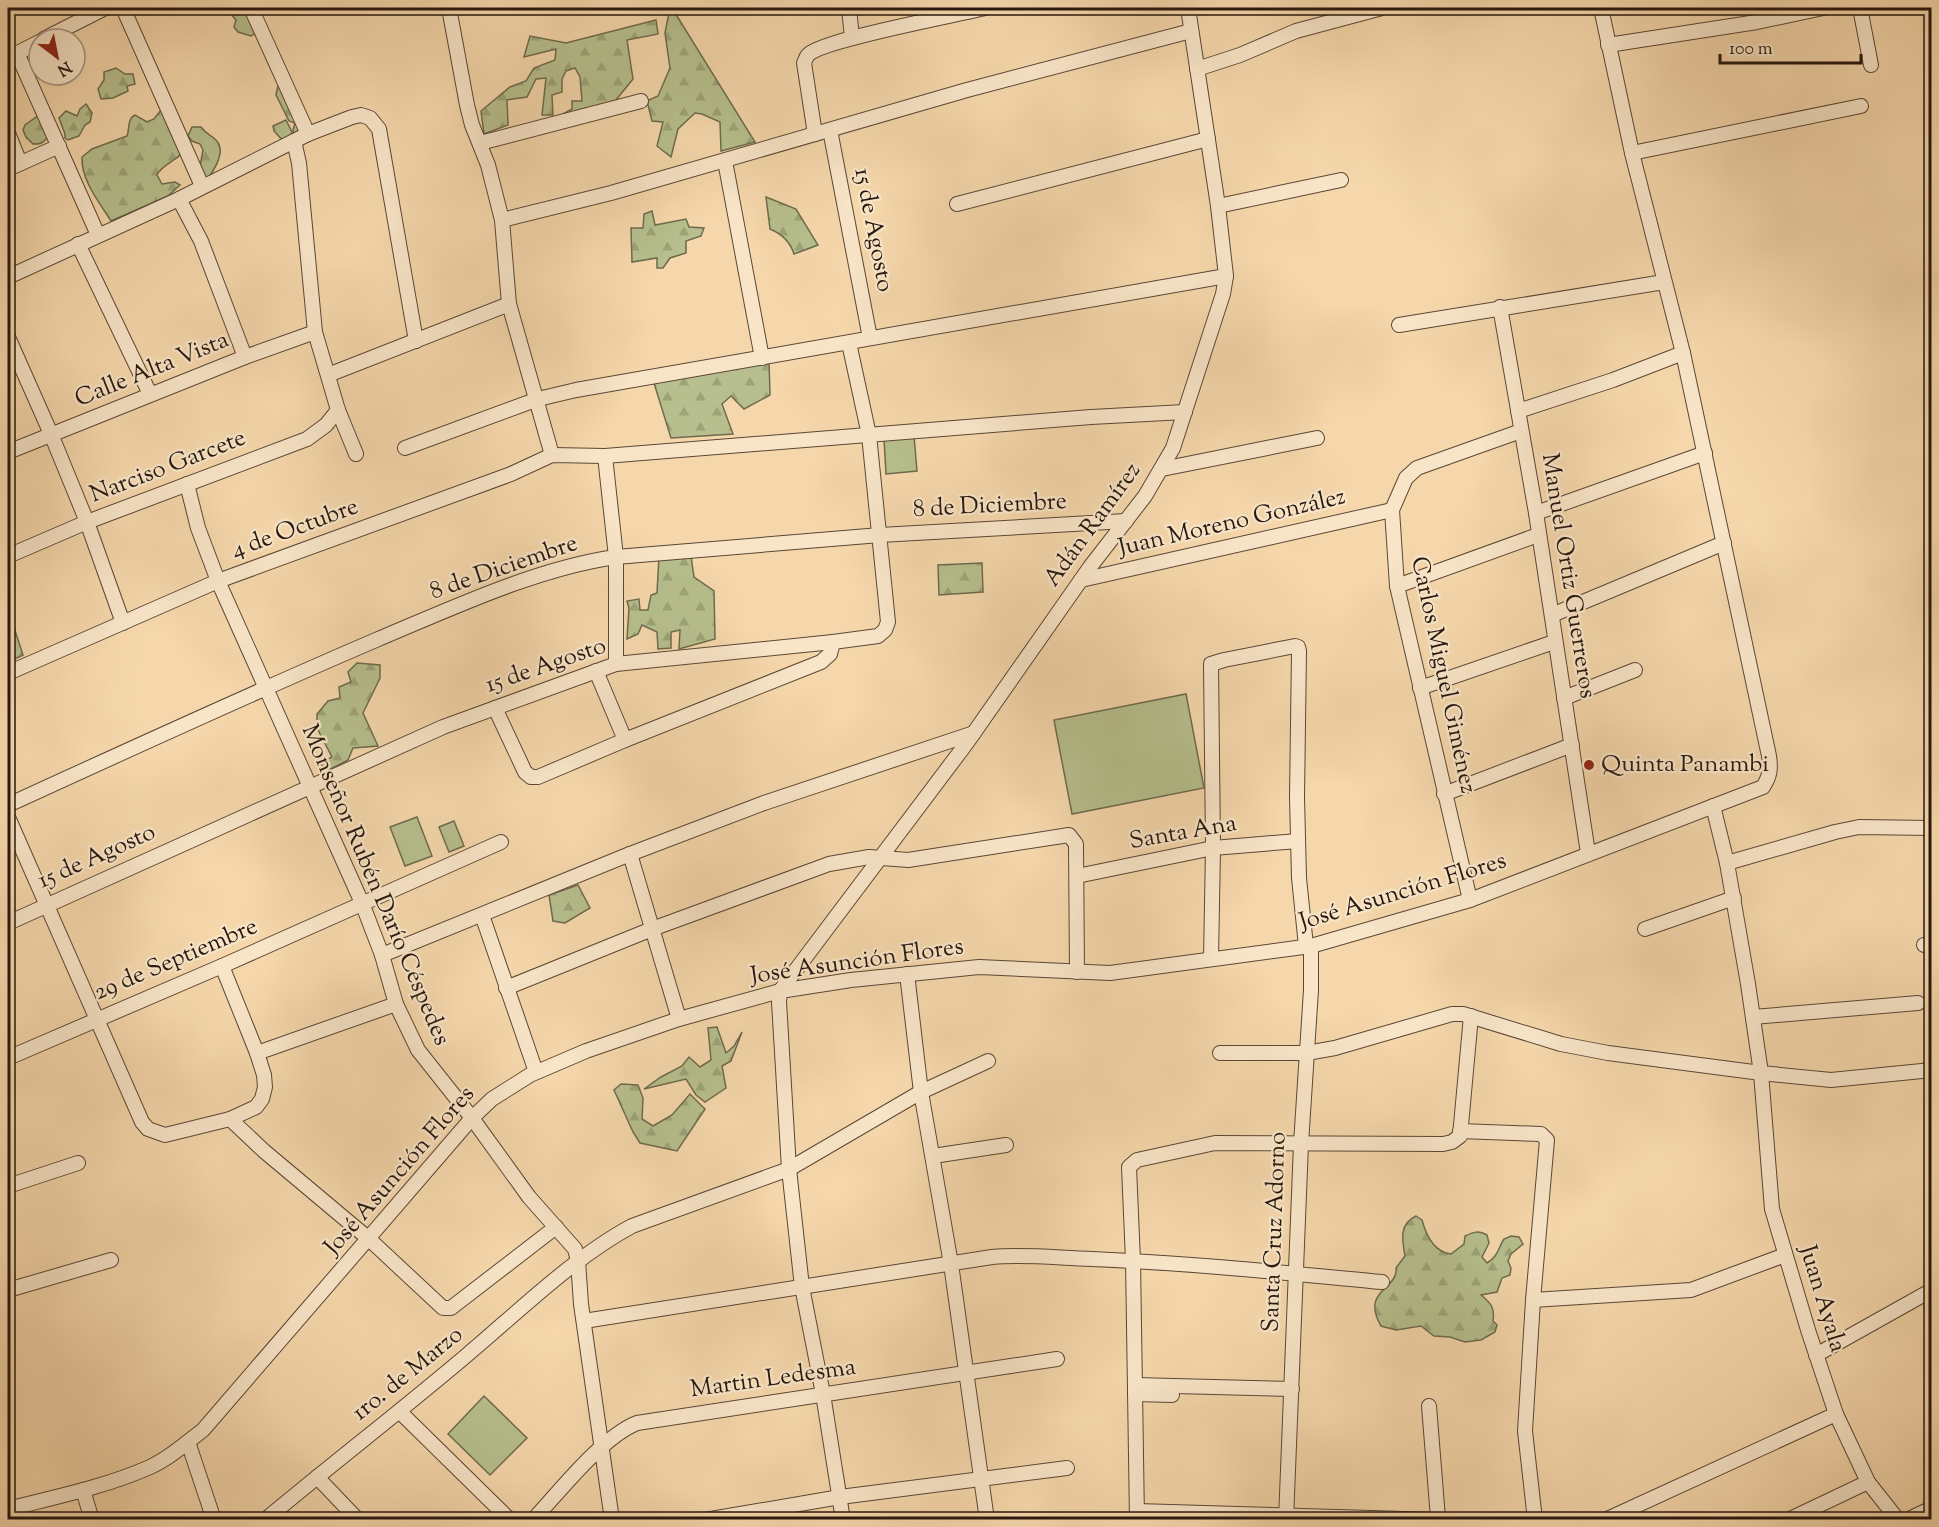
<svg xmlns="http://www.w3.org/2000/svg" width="1939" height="1527" viewBox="0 0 1939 1527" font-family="'Sorts Mill Goudy',serif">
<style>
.forest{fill:url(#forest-firs);stroke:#6e6b4e;stroke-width:1.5}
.park{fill:#b6bf8d;stroke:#6e6b4e;stroke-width:1.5}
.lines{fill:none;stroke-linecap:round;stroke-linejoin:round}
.minor-casing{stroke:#5a4735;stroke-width:16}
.minor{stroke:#f8e5c8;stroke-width:14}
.poi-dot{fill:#8f2418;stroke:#f8e5c8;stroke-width:2}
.labels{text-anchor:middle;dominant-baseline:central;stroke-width:4.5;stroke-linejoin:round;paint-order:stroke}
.street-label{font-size:24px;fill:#27170e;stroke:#f8e5c8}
.poi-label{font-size:24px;fill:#27170e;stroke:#f8e5c8;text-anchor:start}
</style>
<defs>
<pattern id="forest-firs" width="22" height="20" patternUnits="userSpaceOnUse" patternTransform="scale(1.5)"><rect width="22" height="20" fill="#b6bf8d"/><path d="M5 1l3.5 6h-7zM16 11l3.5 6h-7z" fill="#9ca378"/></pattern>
</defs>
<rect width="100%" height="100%" fill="#f5d7ab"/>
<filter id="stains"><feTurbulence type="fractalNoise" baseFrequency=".00333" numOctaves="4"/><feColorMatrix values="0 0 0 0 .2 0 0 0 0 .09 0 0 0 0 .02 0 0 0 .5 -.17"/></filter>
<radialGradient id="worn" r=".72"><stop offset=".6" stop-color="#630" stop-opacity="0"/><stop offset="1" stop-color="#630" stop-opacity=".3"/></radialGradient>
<g class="forest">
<path d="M226 8H247L257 32 251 36 238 32 234 27 236 20Z"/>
<path d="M670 8H672L755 142 721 151 720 122 702 114 695 113 678 129 671 157 657 146 663 122 652 121 647 101 658 96 670 68 665 33Z"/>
<path d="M656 20 658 34 627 40 633 79 611 106 547 123 572 109V101H582L580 77 575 68 566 71 562 79V92L552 95 553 115H542L546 78 536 79 527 97 507 100 508 125 484 134 481 111 510 87 526 81 534 68 555 60 556 49 524 57 530 36 566 43Z"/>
<path d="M116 68 125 74H133L135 84 127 86 128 91 113 98 101 99 98 89 104 80V72Z"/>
<path d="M283 83 302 112 299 133 294 135 293 130 295 123 289 121 276 95 278 86Z"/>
<path d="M86 104 92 113 90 122 85 125 79 136 68 140 65 138V134L59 118 66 111 77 116 80 109Z"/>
<path d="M161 110 175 119 180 155C173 162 161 166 157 175L162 184 175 182 180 185 168 196 111 221C99 202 81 180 82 157L92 149 127 136C130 128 127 119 135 115L147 122 154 119Z"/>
<path d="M39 115 50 132C46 140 43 145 33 144L26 137 23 130 25 125Z"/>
<path d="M286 120 292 132 290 138 283 141 274 131 273 126Z"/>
<path d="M192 127H201C208 136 210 134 216 140 227 151 214 170 207 180L198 177 203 150 200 144 192 141 188 136Z"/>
<path d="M766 197 796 209 818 245 794 254C790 241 782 234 770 229Z"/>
<path d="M652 211 655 225 686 219 689 227 704 228 701 236 686 241V253L670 258 663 268H657V258L632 262 631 228H643L644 214Z"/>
<path d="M769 360 770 395 744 409 731 396 722 404 733 434 671 438 654 383Z"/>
<path d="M659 556H691L694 577 714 591 715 639 679 649 680 630 671 632V648L658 649 657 632 642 625 638 634 627 639 629 608 627 601 639 599 640 610H648L651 595 657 593Z"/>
<path d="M982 563 983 592 939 595 938 565Z"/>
<path d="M8 617 11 618 23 655 8 662Z"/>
<path d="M357 663 380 665V678L363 713 378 746 353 748 348 760 325 772 321 763 332 757 317 728V714L328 701 340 698 339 687 351 682 348 672Z"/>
<path d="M578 885 590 908 565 923 553 921 549 895Z"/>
<path d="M717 1027 726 1053 734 1046 742 1032 731 1061 722 1066 726 1088 705 1102 696 1095 686 1079 644 1089 661 1077 682 1066 689 1057 700 1067 711 1060 708 1028Z"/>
<path d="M621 1084 638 1085 643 1098 642 1119 653 1126 672 1115 690 1094 705 1109 677 1151 640 1143 633 1132 614 1090Z"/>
<path d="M1416 1216 1422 1220C1426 1235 1434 1252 1451 1254L1464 1244 1465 1236C1473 1232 1479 1230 1487 1235L1489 1243 1482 1257 1487 1263C1498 1257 1498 1248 1504 1239L1511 1236 1519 1237 1523 1244 1511 1254 1508 1261 1511 1268 1510 1275 1502 1278 1497 1292 1481 1295C1491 1303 1495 1308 1493 1321L1497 1325 1495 1332 1481 1340 1465 1342 1450 1337 1434 1336 1421 1326 1396 1330 1381 1326C1360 1290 1399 1289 1396 1268L1405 1256C1402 1239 1399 1224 1416 1216Z"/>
</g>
<g class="park">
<path d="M914 436 917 471 886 474 884 439Z"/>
<path d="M1186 694 1204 788 1072 814 1054 720Z"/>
<path d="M417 817 432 856 405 866 390 827Z"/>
<path d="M454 821 464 846 449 852 439 827Z"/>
<path d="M484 1396 527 1438 490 1475 448 1434Z"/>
</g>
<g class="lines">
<g class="minor-casing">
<g id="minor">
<path d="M123 8 202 186"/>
<path d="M251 8 308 134"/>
<path d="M449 8 467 105 472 125 488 165 502 220 509 304 552 455"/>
<path d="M849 8 852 38"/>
<path d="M1860 8 1871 65"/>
<path d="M44 39 105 8"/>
<path d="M1608 45 1757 22 1823 8"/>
<path d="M17 53 98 235"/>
<path d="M8 58 39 42"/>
<path d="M1197 69 1240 55 1296 31 1382 8"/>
<path d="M830 130 870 338"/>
<path d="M8 133 20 163"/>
<path d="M815 134 804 63C805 61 806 57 808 55 821 40 957 15 985 8"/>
<path d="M294 141 299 163 315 332 338 410 356 454"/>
<path d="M480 143 641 101"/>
<path d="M1632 153 1861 106"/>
<path d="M725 161 762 358"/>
<path d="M8 169 59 146"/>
<path d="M179 199 201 241 245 357"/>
<path d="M957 204 1208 139"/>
<path d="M1218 206 1341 180"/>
<path d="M502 220 611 193 967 90 1191 31"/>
<path d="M78 244 150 394"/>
<path d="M8 277 179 199 308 134 352 117 361 115 370 118 379 129 416 341"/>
<path d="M1500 307 1536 513 1588 853"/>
<path d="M1399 325 1664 282"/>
<path d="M8 337 51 434 87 522 123 623"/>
<path d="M328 375 509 304"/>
<path d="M1518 411 1613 380 1683 353"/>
<path d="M405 448 538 399 576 390 1226 276"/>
<path d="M8 452 245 357 315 332"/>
<path d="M605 456 616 557V664"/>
<path d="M1162 469 1317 438"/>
<path d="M187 484 198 528 218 581 362 903 382 955 396 1004 418 1050 472 1118 529 1197 575 1249 578 1261 581 1304 612 1520"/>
<path d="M1536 513 1705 453"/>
<path d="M8 556 87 522 307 439 326 425 338 410"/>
<path d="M1081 580 1392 510"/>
<path d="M1397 586 1538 535"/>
<path d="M1552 615 1724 543"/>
<path d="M596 671 625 740"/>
<path d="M8 673 218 581 511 474 552 455 605 456 1091 417 1185 412"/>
<path d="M1420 688 1554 642"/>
<path d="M1564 698 1635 670"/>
<path d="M495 708 525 772 531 777H538L625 740 821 662 830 654 833 642"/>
<path d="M1444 794 1572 745"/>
<path d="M8 805C130 749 252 693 376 640 450 609 537 568 616 557L880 535 1126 521"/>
<path d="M1713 806 1727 863 1748 984 1761 1073 1772 1209 1808 1330 1836 1414 1868 1482 1898 1520"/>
<path d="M8 817 142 1122 148 1129 165 1135 230 1119 256 1107 262 1099 265 1087 264 1075 257 1053 222 966"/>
<path d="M630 854 679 1019"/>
<path d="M1727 863 1835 832 1859 827 1932 828"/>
<path d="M1077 876 1213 848 1298 841"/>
<path d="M1470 900 1397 586 1392 510 1406 478 1417 468 1521 431"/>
<path d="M482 915 536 1072"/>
<path d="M8 923 443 727 616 664 833 642 878 636 885 630 888 622 869 435 849 343"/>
<path d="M1645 929 1734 898"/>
<path d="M1924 945 1932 944"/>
<path d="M382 955 630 854 764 803 974 733"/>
<path d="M1211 959 1213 848 1211 664 1224 660 1295 646 1298 647 1299 651 1297 797 1299 878 1306 946"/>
<path d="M907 974 921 1092 951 1264 987 1520"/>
<path d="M506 988 652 929 829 864 869 857 908 860 1069 835 1076 844 1077 972"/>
<path d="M1753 1017 1918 1003"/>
<path d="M257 1053 396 1004"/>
<path d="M1220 1053H1307L1335 1048 1452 1014H1463L1561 1044 1608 1053 1761 1073 1831 1080 1932 1070"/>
<path d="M8 1058 222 966 501 842"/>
<path d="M230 1119 264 1151 369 1239 443 1308H451L556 1227"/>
<path d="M1460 1131 1541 1134 1547 1140 1533 1300 1525 1431 1535 1520"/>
<path d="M933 1156 1006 1145"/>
<path d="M8 1186 78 1163"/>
<path d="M8 1290 111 1260"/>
<path d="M1533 1300 1691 1290 1785 1255"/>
<path d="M584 1321 992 1257C1025 1254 1058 1258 1092 1259 1189 1263 1286 1273 1382 1282"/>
<path d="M1816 1355 1932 1290"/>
<path d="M1135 1385 1292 1389"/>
<path d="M1135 1394 1172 1395"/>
<path d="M1429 1406 1438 1518"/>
<path d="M400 1412 510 1520"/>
<path d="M188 1442 214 1520"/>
<path d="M317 1477 358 1520"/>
<path d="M83 1490 92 1520"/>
<path d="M8 1509C55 1497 105 1487 150 1467 170 1458 186 1443 203 1430L472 1118 492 1099 530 1075 586 1051 679 1019 780 991 851 980 979 967 1110 973 1311 946 1470 900 1763 787C1770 776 1771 769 1769 756L1683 353 1632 153 1601 8"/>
<path d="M1137 1511 1438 1520"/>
<path d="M265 1520C332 1464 401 1411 467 1355 517 1313 574 1257 632 1226L789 1169 921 1092 988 1061"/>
<path d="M533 1520C560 1491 602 1437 637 1423L1057 1359"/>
<path d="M705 1520 840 1497 1067 1468"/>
<path d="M843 1520 823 1394 802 1287 789 1169 779 1002 780 991 966 744 1090 567 1145 496 1173 448 1223 294 1226 276 1218 206 1188 8"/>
<path d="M1137 1520 1133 1261 1129 1167 1137 1160 1215 1143 1443 1144 1452 1142 1460 1136 1471 1016"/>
<path d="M1286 1520 1301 1144 1311 990V946"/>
<path d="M1605 1520 1836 1414"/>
<path d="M1788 1520 1868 1482"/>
<path d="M1907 1520 1932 1508"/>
</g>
</g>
<use href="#minor" class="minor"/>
</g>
<circle class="poi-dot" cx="1589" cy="765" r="6"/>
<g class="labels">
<g class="street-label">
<text transform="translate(873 230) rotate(79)">15 de Agosto</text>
<text transform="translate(152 370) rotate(-22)">Calle Alta Vista</text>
<text transform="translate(168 467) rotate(-21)">Narciso Garcete</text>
<text transform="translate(990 506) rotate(-3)">8 de Diciembre</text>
<text transform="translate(1232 523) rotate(-13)">Juan Moreno González</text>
<text transform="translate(1093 525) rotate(-54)">Adán Ramírez</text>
<text transform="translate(295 529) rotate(-20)">4 de Octubre</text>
<text transform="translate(504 568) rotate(-19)">8 de Diciembre</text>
<text transform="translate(1568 576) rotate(81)">Manuel Ortiz Guerreros</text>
<text transform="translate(546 666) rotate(-19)">15 de Agosto</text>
<text transform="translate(1443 675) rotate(78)">Carlos Miguel Giménez</text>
<text transform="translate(1183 833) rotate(-10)">Santa Ana</text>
<text transform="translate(97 857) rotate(-24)">15 de Agosto</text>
<text transform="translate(375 885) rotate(67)">Monseñor Rubén Darío Céspedes</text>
<text transform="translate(1403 892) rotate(-17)">José Asunción Flores</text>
<text transform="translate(176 960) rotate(-23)">29 de Septiembre</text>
<text transform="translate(857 962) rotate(-8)">José Asunción Flores</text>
<text transform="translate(400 1171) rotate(-49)">José Asunción Flores</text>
<text transform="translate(1275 1232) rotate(-88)">Santa Cruz Adorno</text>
<text transform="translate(1822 1299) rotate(73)">Juan Ayala</text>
<text transform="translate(408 1374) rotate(-39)">1ro. de Marzo</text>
<text transform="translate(773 1379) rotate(-8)">Martin Ledesma</text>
</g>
<g class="poi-label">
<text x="1601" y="765">Quinta Panambi</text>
</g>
</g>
<rect width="1939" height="1527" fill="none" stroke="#f5d7ab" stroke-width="30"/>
<rect x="9" y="9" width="1921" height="1509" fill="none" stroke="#27170e" stroke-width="3"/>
<rect x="15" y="15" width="1909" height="1497" fill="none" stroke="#27170e" stroke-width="1.5"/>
<g transform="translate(57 57) rotate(148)"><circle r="28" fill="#f8e5c8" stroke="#a4937e" stroke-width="1.5"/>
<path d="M0-4.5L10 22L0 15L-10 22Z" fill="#8f2418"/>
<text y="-9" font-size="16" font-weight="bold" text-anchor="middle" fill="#27170e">N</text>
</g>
<path d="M1720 54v9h141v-9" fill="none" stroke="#27170e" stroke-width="3"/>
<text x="1729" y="54" font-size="18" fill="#27170e" stroke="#f8e5c8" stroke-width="4.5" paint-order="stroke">100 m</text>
<rect width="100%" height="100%" filter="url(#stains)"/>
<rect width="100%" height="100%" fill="url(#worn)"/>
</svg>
